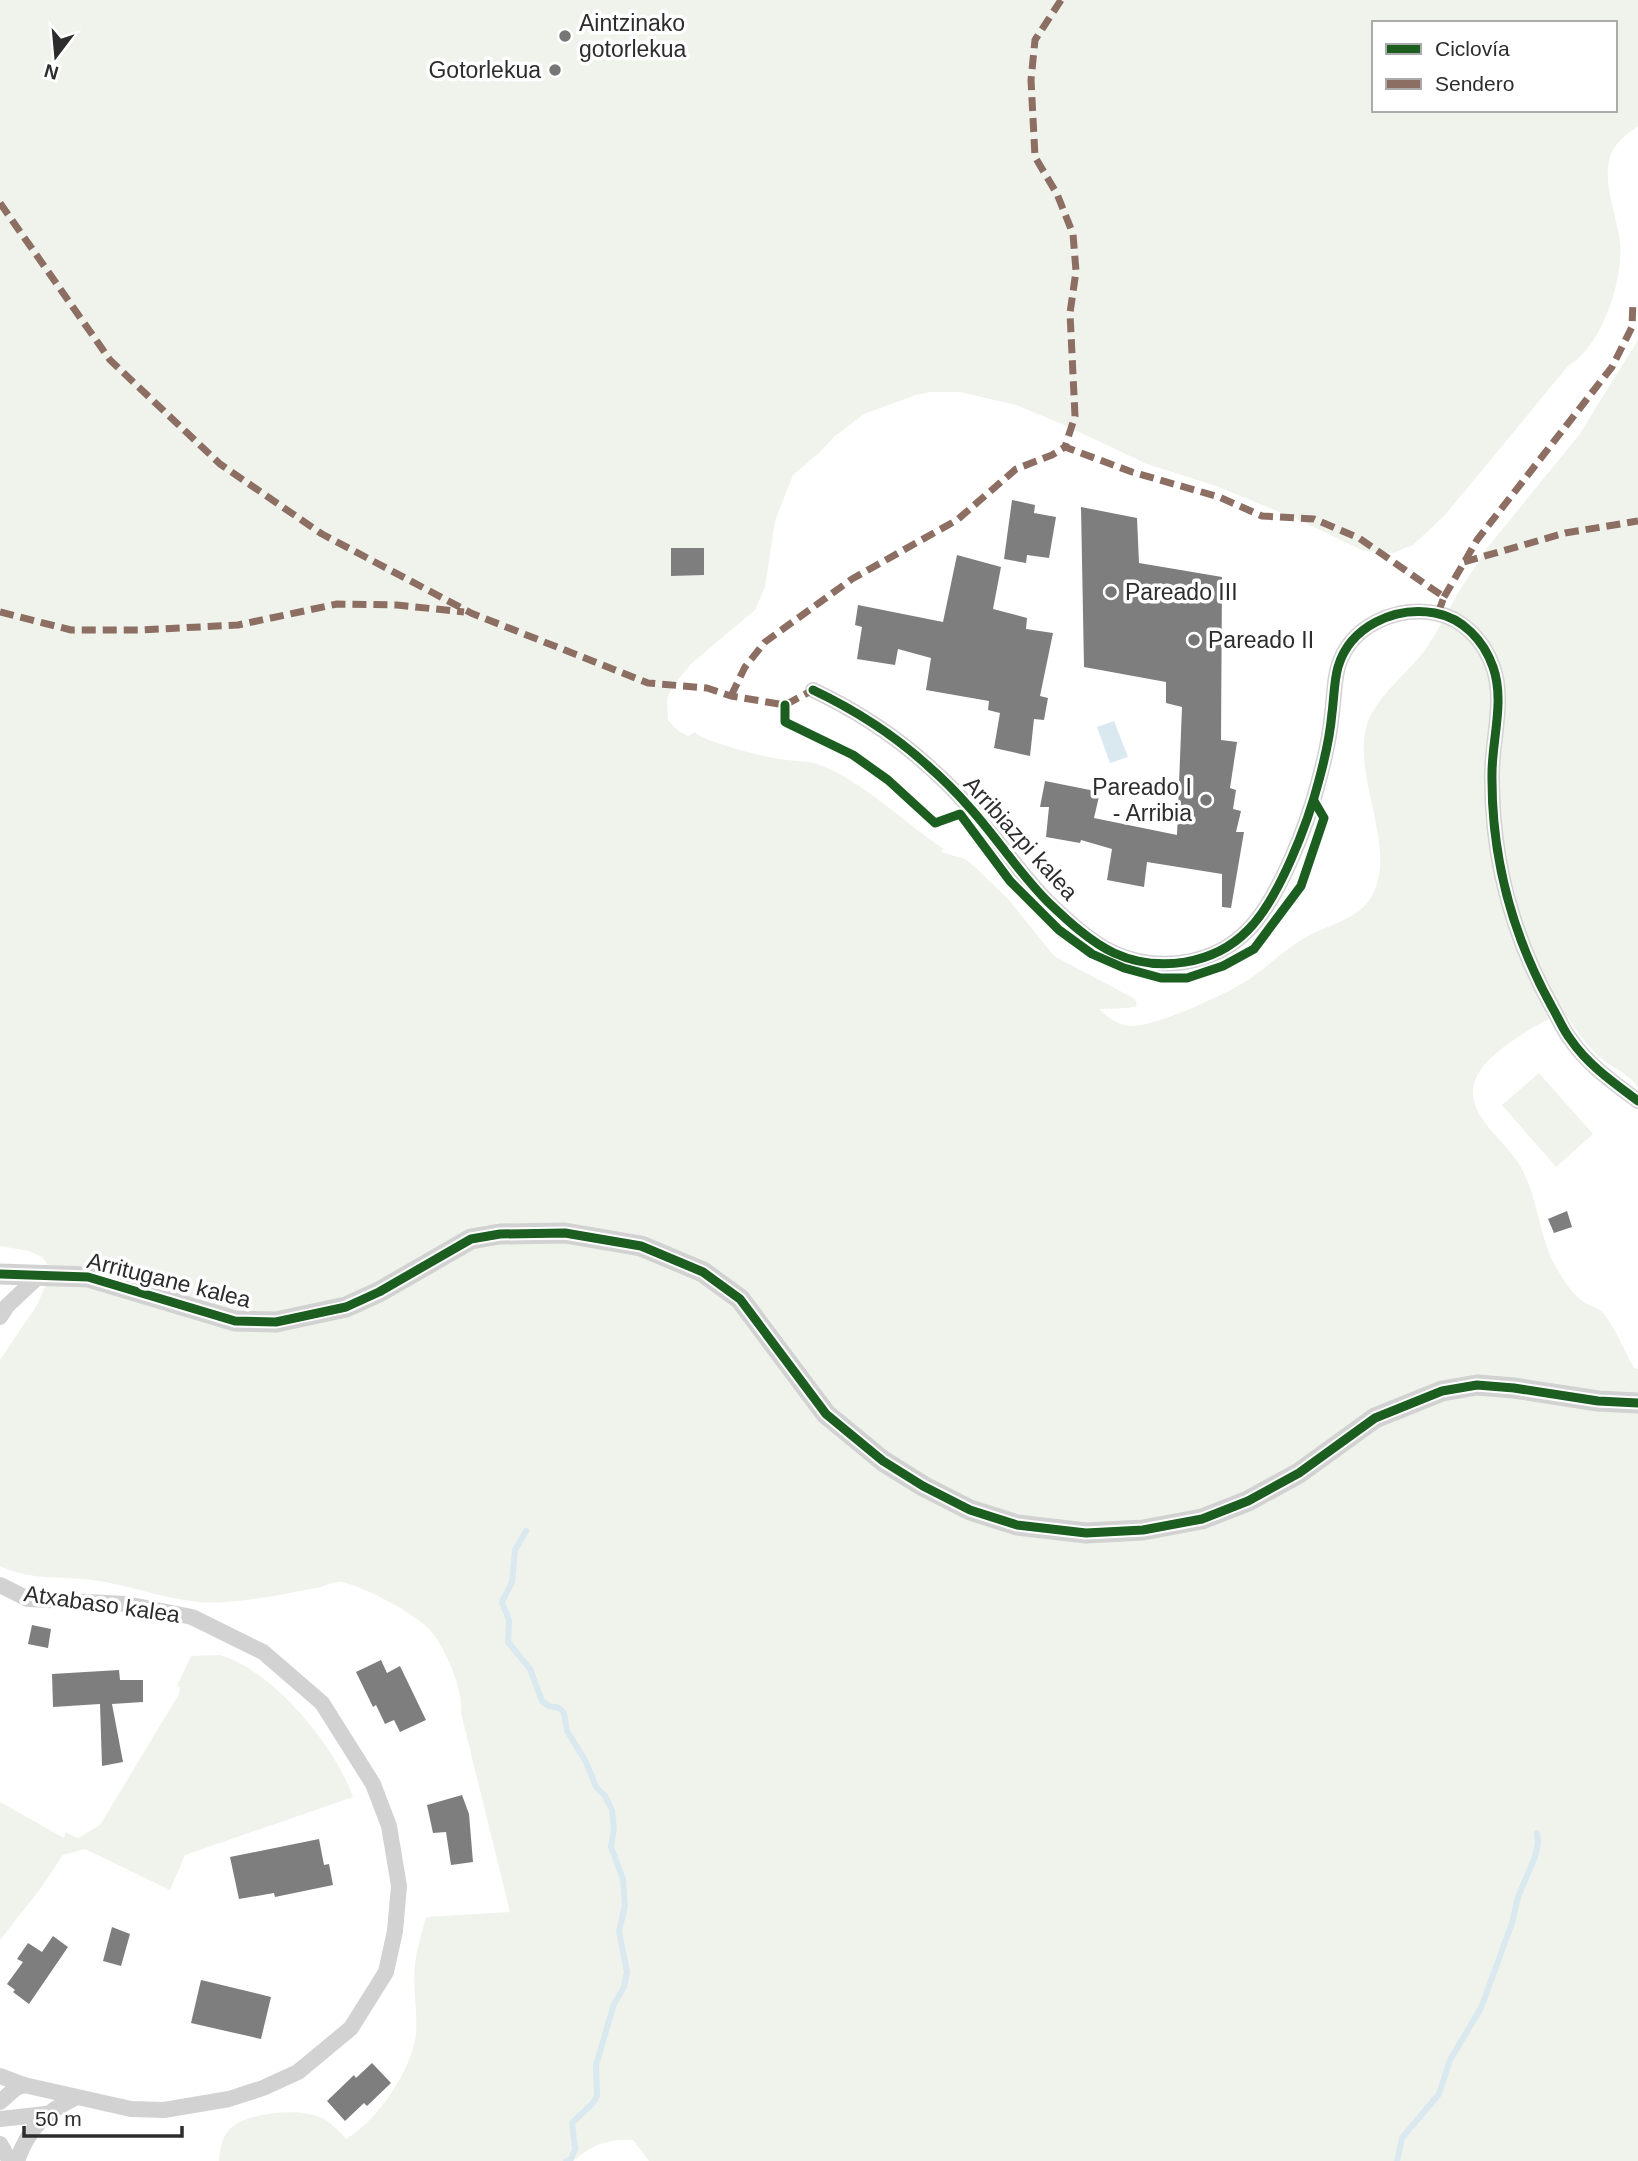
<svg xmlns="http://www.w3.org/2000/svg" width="1638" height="2161" viewBox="0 0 1638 2161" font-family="Helvetica,sans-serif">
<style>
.green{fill:#f0f3ec;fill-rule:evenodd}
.water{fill:#d9e9ef}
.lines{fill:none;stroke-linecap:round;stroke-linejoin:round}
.stream{stroke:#d9e9ef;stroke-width:6}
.building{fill:#7e7e7e}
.minor{stroke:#d2d2d2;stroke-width:16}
.tertiary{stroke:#d2d2d2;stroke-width:21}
.quiet{stroke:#8d6e63;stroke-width:7;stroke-dasharray:14 7;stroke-linecap:butt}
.cycleway-casing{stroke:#fff;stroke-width:13}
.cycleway{stroke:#1b5e20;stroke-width:9}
.poi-dot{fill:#767676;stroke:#fff;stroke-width:2.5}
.labels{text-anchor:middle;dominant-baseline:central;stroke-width:7;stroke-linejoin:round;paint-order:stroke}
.poi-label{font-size:23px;fill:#2d2d2d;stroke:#fff;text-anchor:start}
.street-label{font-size:23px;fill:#2d2d2d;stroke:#fff}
</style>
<rect width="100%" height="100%" fill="#fff"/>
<g class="green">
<path d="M0 0H1638V126C1627 134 1614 143 1610 157 1602 183 1617 215 1620 242 1624 278 1602 347 1568 366L1445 515 1413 545 1393 553 1364 551 1301 521 1216 486 1147 464 1062 424 1016 405 960 392H930L916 395 864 414 835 436 819 453 793 475 775 521 765 587 755 610 691 664 672 687 667 699 668 720 677 730 688 736 695 732C703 742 771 759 787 760 794 761 801 761 808 762 850 769 906 825 944 849L941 851 944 853 965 859 975 867 1009 900 1054 956 1135 999 1137 1006 1128 1008 1099 1009C1107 1017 1118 1025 1130 1026 1156 1027 1226 994 1248 980 1267 967 1283 951 1303 939 1325 925 1354 922 1370 899 1400 852 1353 781 1366 728 1374 696 1412 671 1429 644 1440 628 1448 610 1458 593 1466 579 1476 568 1483 553L1579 435 1638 340V1087C1629 1073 1611 1068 1599 1056 1584 1043 1574 1027 1563 1011 1538 1025 1481 1053 1474 1084 1466 1116 1505 1140 1519 1164 1539 1197 1538 1237 1557 1269 1563 1279 1571 1292 1580 1299 1585 1305 1596 1306 1602 1312 1613 1323 1626 1354 1634 1368L1638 1369V2161H649L633 2140C609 2138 592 2145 573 2161H219C220 2150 221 2139 229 2130 244 2112 301 2107 322 2118 332 2123 339 2131 346 2139 377 2121 412 2070 416 2034 418 2011 412 1987 415 1964 417 1948 422 1932 426 1917L510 1912 461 1713C463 1688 446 1649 430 1630 415 1613 363 1586 341 1582 333 1581 323 1587 315 1588 286 1594 255 1600 225 1602 182 1606 142 1588 99 1581 65 1575 33 1582 0 1566V1360L37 1305 49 1278V1266L42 1257 29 1251 0 1246ZM1374 23H1615V110H1374Z"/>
<path d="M1539 1073 1593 1134 1556 1167 1502 1105Z"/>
<path d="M220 1655C274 1671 335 1746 353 1797L185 1855 170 1890 85 1849 63 1855 41 1888 0 1940V1802L64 1838 65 1832 78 1838 100 1825 179 1694 180 1687 177 1686 191 1656Z"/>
</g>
<path class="water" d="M1114 721 1128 757 1110 763 1097 727Z"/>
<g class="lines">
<g class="stream">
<path d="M526 1531 515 1550 512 1582 502 1602 509 1620 508 1642 530 1669 542 1701 549 1706 559 1708 564 1713 567 1731 586 1762 596 1787 605 1796 612 1810 614 1829 611 1847 623 1879 625 1906 619 1931 627 1972 624 1987 614 2004 596 2065 597 2096 593 2103 572 2123 575 2149 571 2159 566 2161"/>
<path d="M1397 2161 1402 2138 1439 2094 1450 2060 1481 2008 1512 1923 1518 1897 1535 1857 1538 1843 1537 1833"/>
</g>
</g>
<g class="building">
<path d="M1012 500 1035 505 1034 513 1056 517 1049 558 1027 555 1026 563 1004 559Z"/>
<path d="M1081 507 1137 518 1139 563 1222 577 1221 740 1237 742 1230 788 1236 790 1233 809 1241 811 1236 832H1244L1231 908 1222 907V874L1147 862 1144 887 1107 880 1112 849 1081 840 1080 843 1046 837 1049 807H1040L1045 781 1100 792 1094 818 1177 835 1182 707 1166 703V682L1084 667Z"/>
<path d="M671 548H704V575L671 576Z"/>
<path d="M957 555 1001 567 993 609 1027 618 1026 629 1053 633 1040 696 1048 698 1044 720 1034 719 1030 756 994 748 1000 713 988 710 989 701 926 690 931 658 898 649 895 665 857 659 862 627 855 625 858 605 943 622Z"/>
<path d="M1567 1211 1572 1227 1554 1233 1548 1219Z"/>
<path d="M32 1625 51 1629 48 1648 28 1644Z"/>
<path d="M381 1660 387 1673 400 1666 426 1720 400 1732 394 1720 385 1724 376 1705 373 1707 356 1672Z"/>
<path d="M119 1670 120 1680H143V1702L112 1704 123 1762 102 1766 100 1704 53 1707 52 1674Z"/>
<path d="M462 1795 469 1814 473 1862 451 1865 446 1832 433 1833 427 1805Z"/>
<path d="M319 1839 324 1865 329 1864 333 1885 275 1897 274 1893 239 1899 230 1857Z"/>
<path d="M112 1927 130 1934 121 1966 103 1961Z"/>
<path d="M53 1936 68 1947 29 2004 13 1992 15 1990 7 1984 23 1962 17 1959 28 1943 42 1952Z"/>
<path d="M201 1980 271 1997 261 2039 191 2023Z"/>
<path d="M372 2063 391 2083 367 2106 364 2103 345 2121 327 2101 354 2075 356 2078Z"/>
</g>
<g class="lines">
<g class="minor">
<path d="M813 690C853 709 894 735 927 765 942 778 957 793 970 808 997 838 1019 873 1048 902 1067 920 1090 942 1114 953 1158 973 1214 965 1248 930 1279 899 1308 823 1319 780 1325 758 1330 736 1332 713 1334 698 1334 681 1338 667 1350 626 1395 606 1435 613 1463 618 1484 641 1493 667 1505 700 1492 740 1492 773 1491 856 1512 935 1552 1007 1558 1017 1563 1030 1571 1040 1588 1065 1614 1083 1638 1101"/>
<path d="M0 1317 7 1306 41 1274"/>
<path d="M0 1585 28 1599 126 1604 192 1617 263 1652 322 1703 373 1784 389 1826 399 1886 395 1931 386 1972 351 2028 298 2072 263 2088 229 2099 164 2110 131 2109 24 2085 16 2088 0 2102"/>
<path d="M0 2076 24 2085"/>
<path d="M0 2119 46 2114"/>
<path d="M0 2144 10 2161"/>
<path d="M17 2161C28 2129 45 2112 75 2098"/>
</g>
<path class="tertiary" d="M0 1274 88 1277 235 1321 276 1322 346 1307 379 1292 471 1239 500 1234 565 1233 641 1246 703 1272 740 1299 826 1414 883 1461 923 1486 970 1510 1017 1525 1086 1533 1143 1530 1202 1519 1248 1501 1299 1473 1375 1418 1442 1391 1477 1385 1514 1388 1598 1401 1638 1403"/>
<g class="quiet">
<path d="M1061 0 1035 40 1031 80 1035 157 1057 194 1073 234 1076 271 1070 313 1075 416 1065 447"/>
<path d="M0 203 110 360 220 464 322 534 471 613 648 683 707 688 731 696 785 705 813 690"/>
<path d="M1464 562 1565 533 1638 521"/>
<path d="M1444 597 1477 540 1612 367 1632 327 1633 301"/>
<path d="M0 612 71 630H140L238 625 337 604 397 605 464 612"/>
<path d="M731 696 745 667 765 642 852 579 957 520 1016 469 1052 455 1065 447 1132 472 1219 497 1262 516 1314 519 1359 538 1444 597 1438 613"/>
</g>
<g class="cycleway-casing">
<g id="cycleway">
<path d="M813 690C853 709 894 735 927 765 942 778 957 793 970 808 997 838 1019 873 1048 902 1067 920 1090 942 1114 953 1158 973 1214 965 1248 930 1279 899 1308 823 1319 780 1325 758 1330 736 1332 713 1334 698 1334 681 1338 667 1350 626 1395 606 1435 613 1463 618 1484 641 1493 667 1505 700 1492 740 1492 773 1491 856 1512 935 1552 1007 1558 1017 1563 1030 1571 1040 1588 1065 1614 1083 1638 1101"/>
<path d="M785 705V722L853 755 888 780 935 823 960 814 1010 881 1059 930 1092 954 1124 968 1161 978H1187L1223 966 1254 949 1301 886 1324 818 1314 801"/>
<path d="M0 1274 88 1277 235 1321 276 1322 346 1307 379 1292 471 1239 500 1234 565 1233 641 1246 703 1272 740 1299 826 1414 883 1461 923 1486 970 1510 1017 1525 1086 1533 1143 1530 1202 1519 1248 1501 1299 1473 1375 1418 1442 1391 1477 1385 1514 1388 1598 1401 1638 1403"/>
</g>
</g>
<use href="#cycleway" class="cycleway"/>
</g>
<g class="poi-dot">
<circle cx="565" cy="36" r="7"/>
<circle cx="555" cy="70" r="7"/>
<circle cx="1111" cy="592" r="7"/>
<circle cx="1194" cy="640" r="7"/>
<circle cx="1206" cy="800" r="7"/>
</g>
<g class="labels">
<g class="poi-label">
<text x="579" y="23">Aintzinako<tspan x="579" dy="26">gotorlekua</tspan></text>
<text x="541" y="70" text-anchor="end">Gotorlekua</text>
<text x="1125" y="592">Pareado III</text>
<text x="1208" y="640">Pareado II</text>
<text x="1192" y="787" text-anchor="end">Pareado I<tspan x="1192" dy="26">- Arribia</tspan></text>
</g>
<g class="street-label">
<text transform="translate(1021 838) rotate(48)">Arribiazpi kalea</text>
<text transform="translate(169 1280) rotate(14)">Arritugane kalea</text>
<text transform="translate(102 1604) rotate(8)">Atxabaso kalea</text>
</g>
</g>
<rect x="1372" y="21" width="245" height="91" fill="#ffffff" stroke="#ababab" stroke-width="2"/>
<rect x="1386" y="44" width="35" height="10" fill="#1b5e20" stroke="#ababab" stroke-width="2"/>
<text x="1435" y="56" font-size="21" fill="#2d2d2d">Ciclovía</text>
<rect x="1386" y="79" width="35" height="10" fill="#8d6e63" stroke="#ababab" stroke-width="2"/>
<text x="1435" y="91" font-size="21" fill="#2d2d2d">Sendero</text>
<g transform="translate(56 56) rotate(196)" stroke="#ffffff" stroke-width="5" paint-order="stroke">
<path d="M0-5L12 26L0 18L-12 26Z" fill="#2d2d2d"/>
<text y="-10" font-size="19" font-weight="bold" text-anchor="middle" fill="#2d2d2d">N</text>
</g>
<path d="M24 2126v10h158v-10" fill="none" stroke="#2d2d2d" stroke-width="3.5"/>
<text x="35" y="2126" font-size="21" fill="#2d2d2d" stroke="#ffffff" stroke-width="5" paint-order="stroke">50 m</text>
</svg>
